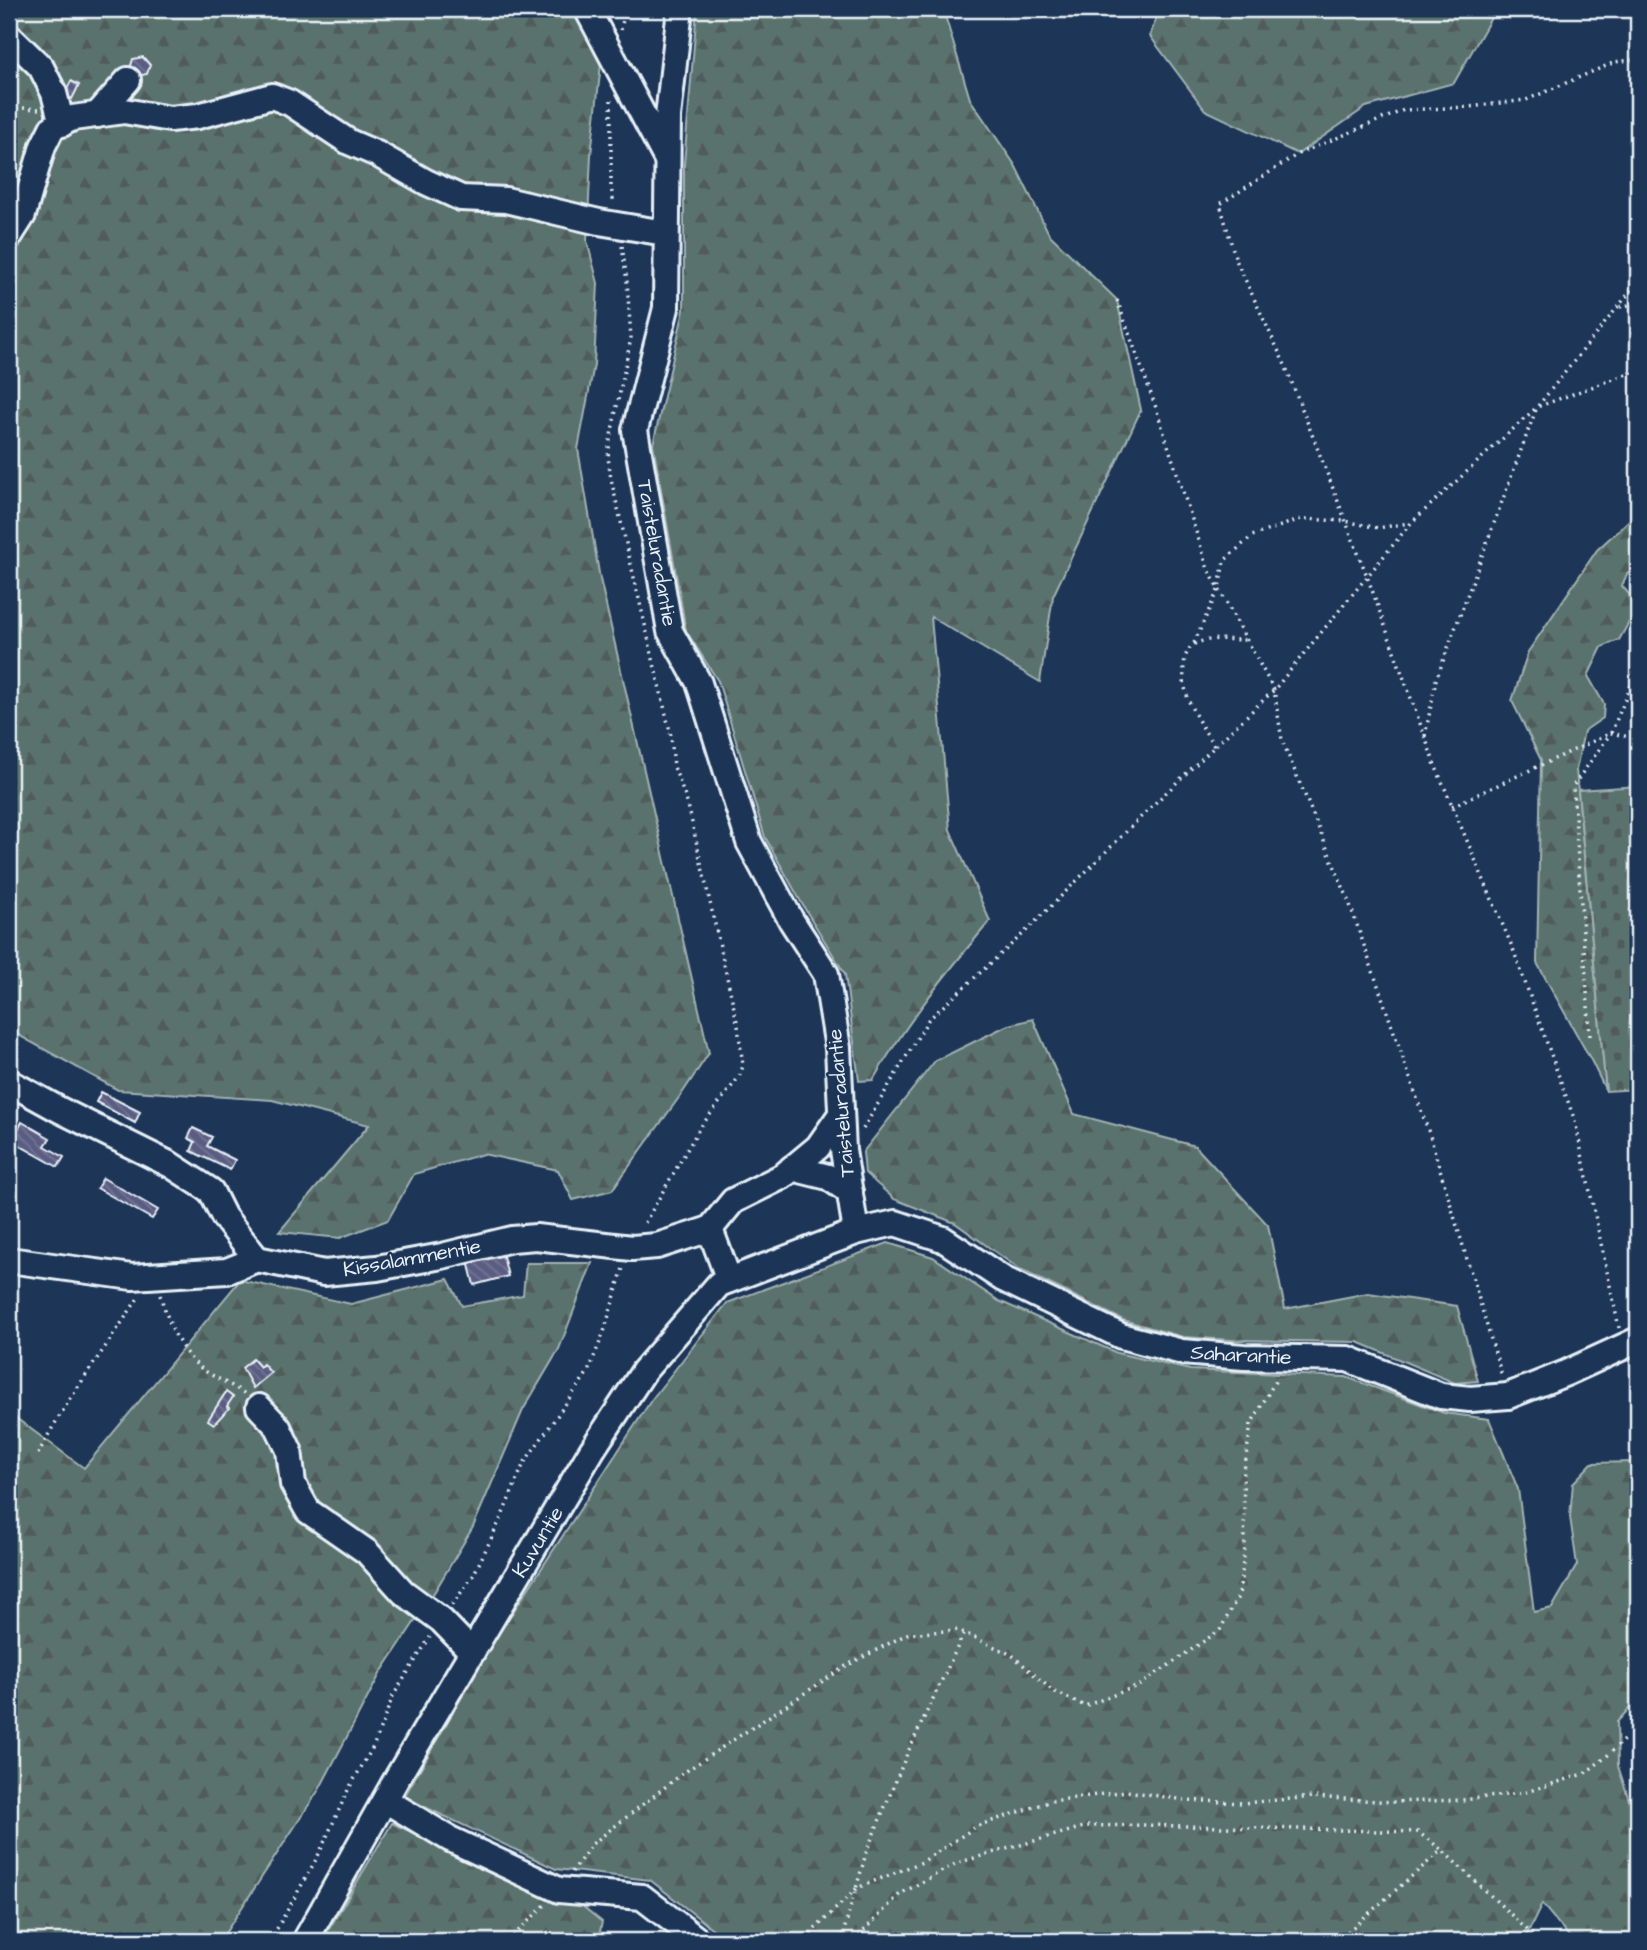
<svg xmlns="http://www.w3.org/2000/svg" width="1647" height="1950" viewBox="0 0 1647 1950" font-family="'Architects Daughter',sans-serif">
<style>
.forest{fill:url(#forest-firs);stroke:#a1b2b2;stroke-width:2}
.cemetery{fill:url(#cemetery-stones);stroke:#a1b2b2;stroke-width:2}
.building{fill:url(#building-back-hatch);stroke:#e8f1f8;stroke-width:2}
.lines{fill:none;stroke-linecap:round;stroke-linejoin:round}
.minor-casing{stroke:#e8f1f8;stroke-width:30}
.path{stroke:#e8f1f8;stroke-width:3.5;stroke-dasharray:2 5;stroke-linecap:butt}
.minor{stroke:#1d3557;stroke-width:24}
.labels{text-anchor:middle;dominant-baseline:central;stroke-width:5;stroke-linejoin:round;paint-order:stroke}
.street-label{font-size:21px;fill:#e8f1f8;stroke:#1d3557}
</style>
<defs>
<pattern id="forest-firs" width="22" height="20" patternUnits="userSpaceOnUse" patternTransform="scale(1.75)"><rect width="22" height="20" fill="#5a726d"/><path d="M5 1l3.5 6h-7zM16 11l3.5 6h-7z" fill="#4f5b5a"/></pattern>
<pattern id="cemetery-stones" width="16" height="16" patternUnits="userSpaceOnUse" patternTransform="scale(1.75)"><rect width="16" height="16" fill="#5a726d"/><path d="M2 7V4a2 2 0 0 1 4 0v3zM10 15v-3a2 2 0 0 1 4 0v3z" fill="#4f5b5a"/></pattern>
<pattern id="building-back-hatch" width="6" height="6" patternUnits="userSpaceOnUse" patternTransform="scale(1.75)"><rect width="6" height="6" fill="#5a5d82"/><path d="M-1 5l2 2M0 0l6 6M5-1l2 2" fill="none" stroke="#727594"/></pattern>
</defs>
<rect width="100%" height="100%" fill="#1d3557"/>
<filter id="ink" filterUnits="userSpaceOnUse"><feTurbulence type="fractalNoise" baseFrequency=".0143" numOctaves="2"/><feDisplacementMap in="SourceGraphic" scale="14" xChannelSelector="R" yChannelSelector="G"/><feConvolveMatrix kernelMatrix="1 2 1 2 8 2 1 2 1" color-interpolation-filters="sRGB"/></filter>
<g filter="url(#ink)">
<g class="forest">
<path d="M9 9H607L591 155 587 241 598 283 594 365 578 449 600 579 709 1053 683 1092 612 1190 573 1200 558 1170 483 1154 414 1174 388 1220 340 1238 279 1232 369 1125 272 1100 118 1090 9 1030Z"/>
<path d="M697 9H943L970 99 1015 165 1049 234 1117 300 1141 410 1053 596 1040 682 931 617 950 830 990 921C947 972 907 1022 873 1080L859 1081 845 974 805 909 765 837 718 681 686 631 653 444 684 310V164Z"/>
<path d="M1157 9H1496L1454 83 1366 107 1298 154 1205 110 1150 36 1159 10Z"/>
<path d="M1638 512V570L1627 574 1622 586 1630 595 1636 610 1619 640 1602 647 1588 676 1604 704 1603 718 1584 731 1576 770 1606 1091 1591 1060 1537 963 1541 760 1512 701 1528 652 1597 550Z"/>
<path d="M1033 1019 1074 1114 1195 1146 1268 1225 1285 1309 1368 1293 1457 1306 1478 1381 1455 1383 1358 1342 1232 1340 1183 1337 1123 1320 1019 1269 955 1223 894 1199 865 1173 863 1152 935 1061 1006 1026Z"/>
<path d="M888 1243 933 1257 999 1301 1117 1353 1190 1370 1346 1377 1444 1413 1489 1419 1518 1489 1534 1612 1552 1608 1577 1565 1570 1517 1573 1483 1592 1463 1634 1462 1638 1464V1699L1617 1722 1618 1766 1631 1806 1638 1809V1941H1573L1542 1904 1524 1941H728L650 1880 556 1869 404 1797 496 1638 652 1399 727 1303Z"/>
<path d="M526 1263H592L559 1349 523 1410 473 1527 435 1591 380 1674 320 1788 220 1941H9V1413L84 1468 240 1280 351 1304 448 1279 462 1306 523 1295Z"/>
<path d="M392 1823 522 1884 581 1905 602 1922 598 1941H322Z"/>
</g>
<path class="cemetery" d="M1638 786V1089L1606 1091 1578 790Z"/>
<g class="building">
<path d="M143 57 150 65 147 74 137 76 130 69 133 59Z"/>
<path d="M71 81 79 85 72 99 64 95Z"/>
<path d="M101 1092 140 1112 135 1123 96 1102Z"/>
<path d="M22 1122 50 1138 45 1146 64 1157 58 1167 12 1141Z"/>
<path d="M193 1128 212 1137 207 1146 235 1160 230 1170 191 1151 195 1142 188 1138Z"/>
<path d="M103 1178 158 1210 152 1219 97 1188Z"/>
<path d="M502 1252 508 1276 474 1285 468 1261Z"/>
<path d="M253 1359 260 1367 263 1364 271 1373 253 1388 242 1368Z"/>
<path d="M226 1392 233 1397 227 1406 229 1408 214 1424 208 1420Z"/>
</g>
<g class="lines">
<g class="minor-casing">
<g id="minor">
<path d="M587 9 667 160"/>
<path d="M680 9 668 117 666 308 635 430 670 631 699 683 749 842 791 920 826 974 838 1048 843 1150 856 1232"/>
<path d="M9 36 41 67 54 93 62 124"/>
<path d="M97 115 128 80"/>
<path d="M9 237 23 215 43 146 52 128 73 118 124 111 170 119 198 116 272 96 290 103 349 142 377 154 426 182 461 198 506 200 599 222 665 233"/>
<path d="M9 1082 60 1110 171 1165 211 1191 224 1217 257 1259 324 1273 377 1268 442 1256 512 1239 536 1237 632 1248 657 1246 710 1229"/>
<path d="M792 1168 828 1177 850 1192"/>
<path d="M710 1229 733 1201 783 1176 818 1147 841 1114"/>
<path d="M710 1229 729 1280"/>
<path d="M9 1260 132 1277 227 1271 257 1259"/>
<path d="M259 1407 278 1427 289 1450 293 1484 308 1511 367 1552 403 1592 441 1620 472 1652"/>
<path d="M385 1800 450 1839 559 1890 642 1897 699 1941"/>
<path d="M305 1941 397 1778 592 1450 644 1371 719 1284 856 1232 895 1223 943 1239 1003 1279 1121 1336 1182 1352 1244 1357 1348 1359 1441 1396 1470 1399 1508 1396 1566 1373 1638 1340"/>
</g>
</g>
<g class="path">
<path d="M621 30 625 9"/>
<path d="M611 100V187L614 204"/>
<path d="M9 107 39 109"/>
<path d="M622 246 627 281 631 338 610 440 608 457 611 479 671 736 674 767 688 805 738 1026 743 1066 739 1077 699 1129 643 1226"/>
<path d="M1117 300 1155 405 1208 569 1274 690 1282 740 1348 899 1430 1136 1502 1376"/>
<path d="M1620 307 1638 303"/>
<path d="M1194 643 1219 588 1224 561 1252 536 1301 519 1345 521 1378 528 1409 523"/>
<path d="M1425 736 1436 680 1537 407 1638 370"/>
<path d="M1214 746C1198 719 1181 699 1184 665 1185 656 1188 646 1197 643 1211 637 1231 640 1247 640"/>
<path d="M1452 806 1611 733 1638 669"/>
<path d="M1590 1036 1573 786 1611 733 1638 739"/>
<path d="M863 1129 928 1020 1024 933 1152 806 1274 690 1411 523 1537 407 1638 282"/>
<path d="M160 1295C169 1322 178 1350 201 1368 214 1378 231 1384 245 1394"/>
<path d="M1619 1328 1575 1121 1513 949 1435 765 1367 576 1285 365 1236 260 1220 204 1298 154 1404 110 1469 107 1526 100 1615 62 1638 59"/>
<path d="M38 1454C67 1398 106 1348 140 1295"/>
<path d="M452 1605 473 1576 502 1516 524 1463 588 1372 604 1332 623 1268"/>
<path d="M572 1872 592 1844 683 1773 846 1666 907 1634 958 1630 1012 1655 1053 1691 1085 1706 1140 1685 1220 1630 1239 1595 1245 1547 1243 1478 1251 1424 1277 1378"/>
<path d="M270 1941 318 1856 348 1790 373 1747 393 1696 430 1637"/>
<path d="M508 1941 545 1905"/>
<path d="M808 1941 812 1932 857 1888 922 1862 977 1826 1052 1801 1127 1791 1185 1800 1243 1803 1313 1797 1393 1802 1462 1800 1523 1793 1584 1774 1606 1757 1638 1726"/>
<path d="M841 1941 867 1850 907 1754 964 1633"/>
<path d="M854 1941 900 1894 957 1863 1087 1826 1145 1825 1418 1832 1442 1850 1539 1941"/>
<path d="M1337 1941 1442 1850"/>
</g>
<use href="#minor" class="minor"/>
</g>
</g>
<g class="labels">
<g class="street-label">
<text transform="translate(657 553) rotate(80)">Taisteluradantie</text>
<text transform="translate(841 1103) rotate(-95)">Taisteluradantie</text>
<text transform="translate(412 1258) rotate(-10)">Kissalammentie</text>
<text transform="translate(1241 1355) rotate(3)">Saharantie</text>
<text transform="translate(538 1542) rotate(-59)">Kuvuntie</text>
</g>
</g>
<rect width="1647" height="1950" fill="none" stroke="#1d3557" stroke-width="35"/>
<rect x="18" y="18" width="1612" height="1915" fill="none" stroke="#e8f1f8" stroke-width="2.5" filter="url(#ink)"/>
</svg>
